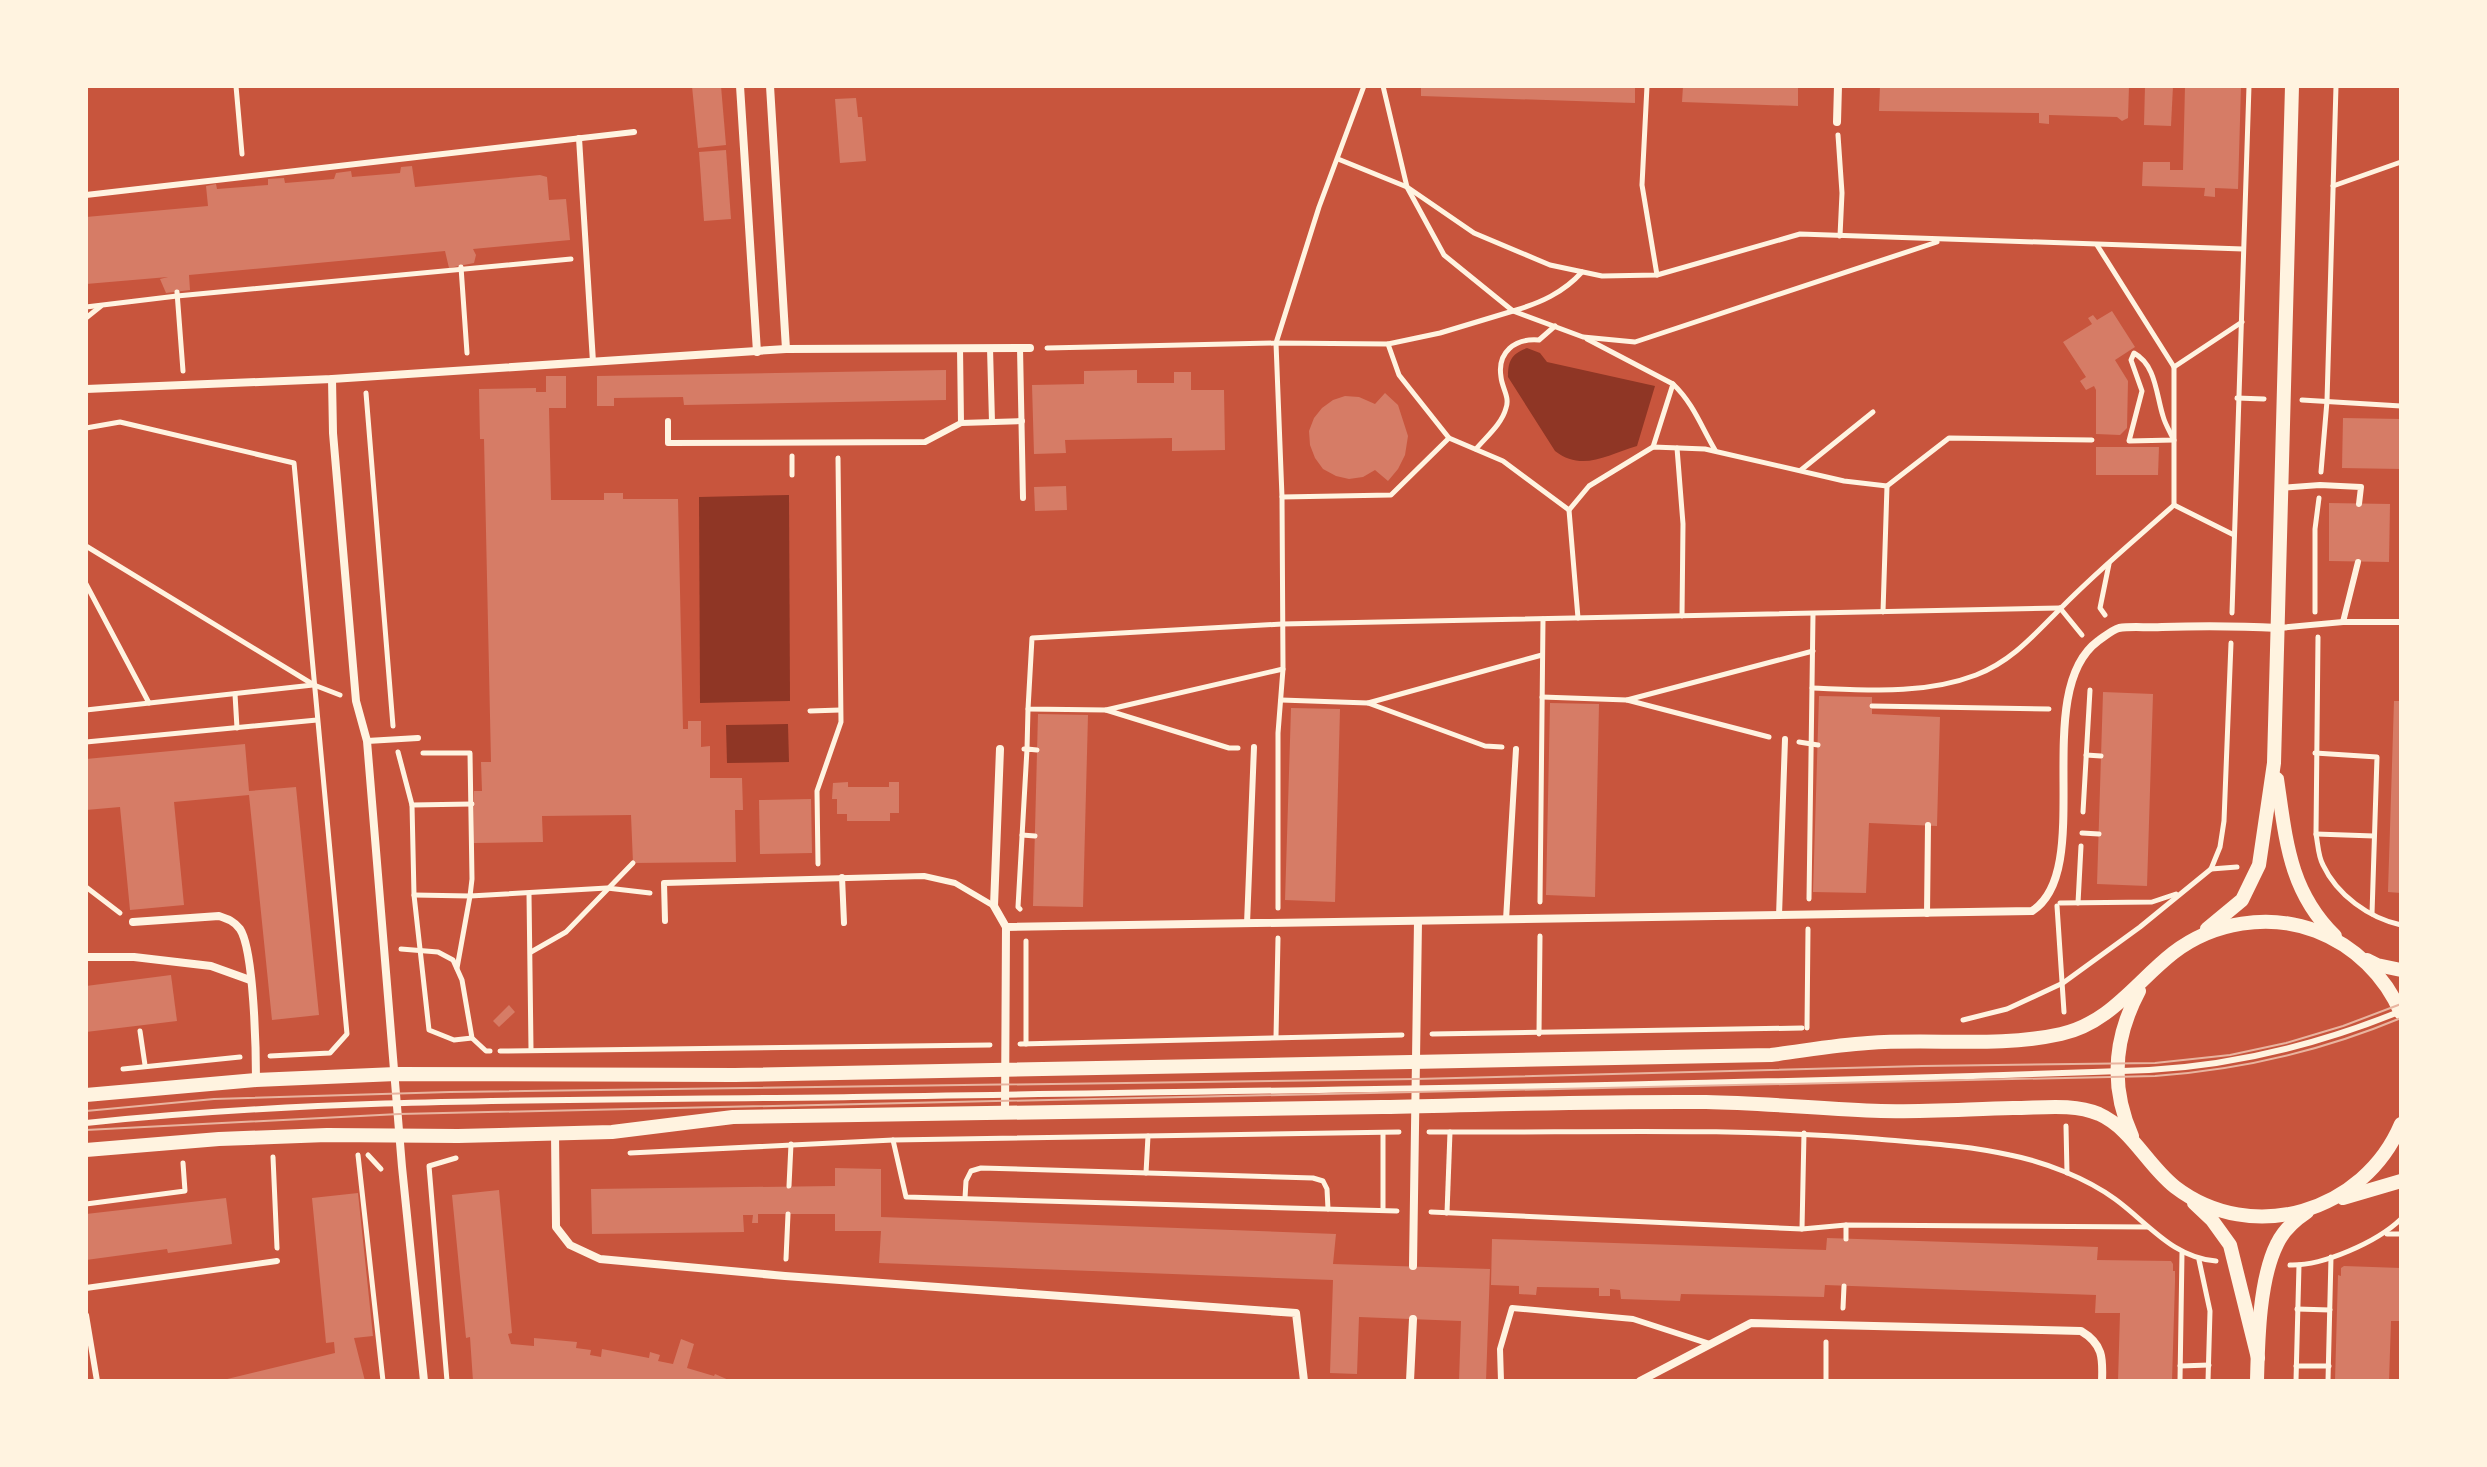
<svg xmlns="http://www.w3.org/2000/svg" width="2487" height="1467" viewBox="0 0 2487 1467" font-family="Ubuntu,sans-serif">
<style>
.water{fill:#8f3625}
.building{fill:#d67c66}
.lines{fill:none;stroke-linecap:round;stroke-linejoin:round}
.path{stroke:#fff3e0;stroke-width:5}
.service{stroke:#fff3e0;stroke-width:6}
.minor{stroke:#fff3e0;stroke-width:8}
.tertiary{stroke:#fff3e0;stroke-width:14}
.tram{stroke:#e9b49f;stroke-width:2}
</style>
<rect width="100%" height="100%" fill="#c8553d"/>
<g class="water">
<path d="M1527 348 1540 353 1547 362 1655 386 1637 446C1607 455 1582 472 1555 451L1508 377C1508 361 1511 354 1527 348Z"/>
<path d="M789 495 790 701 700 703 699 497Z"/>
<path d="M788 724 789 762 727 763 726 725Z"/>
</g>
<g class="building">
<path d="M692 86H721L726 145 698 148Z"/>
<path d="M1421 86H1635V103L1421 96Z"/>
<path d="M1683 86H1798V106L1682 102Z"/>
<path d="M1880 86H2129L2128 118 2122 121 2117 117 2049 115V124L2039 123V113L1879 111Z"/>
<path d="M2145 86H2173L2171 126 2144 125Z"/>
<path d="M2185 86H2241L2238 189 2215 188V197L2204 196 2205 188 2142 186 2143 162H2170V170H2183Z"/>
<path d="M856 98 858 117H862L866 161 840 163 835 99Z"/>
<path d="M726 150 731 219 704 221 699 152Z"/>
<path d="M412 166 415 187 540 175 547 177 549 200 566 199 570 240 473 249 476 255 474 263 449 268 445 251 189 275 190 290 166 293 160 279 168 277 86 284V217L208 206 206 186 216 184 217 189 268 185V179L284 178 285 183 334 179 336 173 351 171 352 177 400 173 401 167Z"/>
<path d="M2112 311 2135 347 2115 360 2128 381 2127 428 2120 435 2096 434V390L2094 386 2086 390 2080 381 2086 377 2063 342 2092 324 2088 318 2093 315 2097 320Z"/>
<path d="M946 370V400L684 405 683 397 614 398V406H597V376Z"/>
<path d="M1137 370V383H1174V372H1191V390H1224L1225 450 1172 451V438L1065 440 1066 453 1034 454 1032 385 1084 384V371Z"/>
<path d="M546 376H566V408H549L551 500H604V493H623V499H678L683 729H688V721H701V747L710 746V778H742L743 810H735L736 862 633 863 631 815 542 816 543 842 474 843V791H482L481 762H491L484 439H480L479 389 536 388V392H546Z"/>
<path d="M1385 393 1398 405 1408 436 1405 455 1398 469 1388 481 1375 470 1363 477 1349 479 1336 476 1323 469 1315 458 1310 445 1309 431 1314 418 1322 408 1333 400 1345 396 1359 397 1375 404Z"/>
<path d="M2343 418 2401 419V469L2342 468Z"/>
<path d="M2096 447H2159L2158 475H2096Z"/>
<path d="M1066 486 1067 510 1035 511 1034 487Z"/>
<path d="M2329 503 2390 504 2389 562 2329 561Z"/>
<path d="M2103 692 2153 694 2147 886 2097 884Z"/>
<path d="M1819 696 1872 697V714L1940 717 1937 826 1869 823 1866 893 1813 892Z"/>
<path d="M2394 701H2401V893L2388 892Z"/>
<path d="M1550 703 1599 704 1595 897 1546 895Z"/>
<path d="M1291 708 1340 709 1335 902 1285 900Z"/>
<path d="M1038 714 1088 715 1083 907 1033 906Z"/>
<path d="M245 744 249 791 296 787 319 1015 272 1020 249 795 174 802 184 905 130 910 120 807 86 810V759Z"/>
<path d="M848 782V787H889V782H899V813H890V821H847V814H837V799H832L833 783Z"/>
<path d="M811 799 812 853 760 854 759 800Z"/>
<path d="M171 975 177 1021 86 1032V986Z"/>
<path d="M509 1005 515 1012 499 1027 493 1021Z"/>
<path d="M835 1168 881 1169V1217L1336 1234 1333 1264 1490 1269 1486 1381H1459L1461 1321 1359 1317 1357 1374 1330 1373 1333 1280 879 1263 881 1231H835V1214H758V1223H752L753 1215H743L744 1232 592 1234 591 1189 835 1186Z"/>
<path d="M499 1190 512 1333 508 1334 511 1344 534 1346V1338L577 1342 576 1348 591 1350 590 1355 601 1357 602 1349 649 1358 650 1352 660 1355 658 1361 673 1364 681 1339 694 1344 687 1368 714 1376 715 1374 731 1381H473L470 1337 466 1338 452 1195Z"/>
<path d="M358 1193 373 1336 354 1338 365 1381H219L335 1353 334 1342 326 1343 312 1198Z"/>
<path d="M226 1198 232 1244 168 1253 167 1249 86 1260V1214Z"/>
<path d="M1827 1238 2098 1247 2097 1260 2171 1261 2173 1264V1271H2175V1282L2172 1381H2118L2120 1313H2095L2096 1295 1825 1285 1824 1297 1681 1294 1680 1301 1621 1299 1620 1290 1610 1289V1296H1599V1288L1537 1287 1536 1295 1519 1294V1286L1491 1285 1492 1239 1826 1250Z"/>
<path d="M2344 1266 2401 1268V1321H2391L2389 1381H2335L2338 1275 2341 1276V1268Z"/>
</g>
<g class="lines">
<g class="path">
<path d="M236 86 242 154"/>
<path d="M1383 86 1407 187 1444 255 1513 311C1540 303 1563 293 1582 272"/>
<path d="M1647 86 1642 185 1657 275"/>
<path d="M1838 135 1842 193 1840 236"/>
<path d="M1338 159 1407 187 1474 233 1550 265 1602 276 1657 275 1800 234 2243 249"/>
<path d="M2333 186 2401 162"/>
<path d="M461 267 467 353"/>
<path d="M177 292 183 371"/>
<path d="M86 307 177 296 571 259"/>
<path d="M86 318 101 306"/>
<path d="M1587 339 1673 384 1653 447"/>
<path d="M1388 344 1440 333 1513 311 1583 337 1635 342 1937 242"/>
<path d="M1047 348 1276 343 1319 207 1364 86"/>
<path d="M2134 353C2156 365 2156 394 2163 416 2165 424 2170 432 2174 440L2129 441 2142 391 2131 360Z"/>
<path d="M2174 367 2242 322"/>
<path d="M1673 384C1693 403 1701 426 1715 450"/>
<path d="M366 393 393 726"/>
<path d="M2237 398 2264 399"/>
<path d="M2302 400 2401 406"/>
<path d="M86 428 120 422 294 463 347 1034 330 1053 270 1056"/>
<path d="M1677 448 1683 524 1682 616"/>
<path d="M1476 449C1486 437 1502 424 1506 408 1510 397 1502 388 1501 377 1497 352 1515 338 1539 340L1555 326"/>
<path d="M792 456V475"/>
<path d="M1801 470 1873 412"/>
<path d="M2321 472 2327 401 2336 86"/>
<path d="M1282 497 1391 495 1449 438"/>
<path d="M2174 505 2234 535"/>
<path d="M1569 510 1578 618"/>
<path d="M86 546 314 685 340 695"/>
<path d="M86 584 149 703"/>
<path d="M2060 608 2082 635"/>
<path d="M1883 612 1887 486"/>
<path d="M2315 612V529L2319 498"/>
<path d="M2232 613 2249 86"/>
<path d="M2105 615 2100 608 2109 564"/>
<path d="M2318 637 2316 834C2318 844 2318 856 2323 865 2337 895 2369 918 2401 925"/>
<path d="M1812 688C1866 690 1924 695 1976 675 2012 661 2034 635 2061 608 2096 572 2136 539 2174 505V367L2097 245"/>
<path d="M235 694 237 728"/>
<path d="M1542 697 1627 700"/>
<path d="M1281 700 1368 703"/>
<path d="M1872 706 2049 709"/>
<path d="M86 710 313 685"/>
<path d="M1106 710 1028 709 1032 638 1282 624 2060 608"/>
<path d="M810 711 840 710"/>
<path d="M1769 737 1627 700 1813 651"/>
<path d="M86 742 317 720"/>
<path d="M1799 742 1818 745"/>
<path d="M1502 747 1485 746 1368 703 1542 655"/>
<path d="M1238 748H1229L1106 710 1283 669"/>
<path d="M1024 749H1027L1028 709"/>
<path d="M398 752 412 805"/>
<path d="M423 753H470L472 879 470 896 607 888 650 893"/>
<path d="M2315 753 2377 757 2372 914"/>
<path d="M2086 755 2101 756"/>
<path d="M472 804 412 805 414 895 429 1030 454 1040 472 1038"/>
<path d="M2083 812 2090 690"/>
<path d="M2082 833 2099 834"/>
<path d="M2316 834 2374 836"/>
<path d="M1022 835 1035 836"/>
<path d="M818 864 817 791 841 722 838 458"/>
<path d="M2211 869 2237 867"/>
<path d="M86 887 120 913"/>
<path d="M529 894 531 1049"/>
<path d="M414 895 470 896 457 968"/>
<path d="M1809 899 1813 614"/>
<path d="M1540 902 1543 619"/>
<path d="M2060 903 2152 902 2176 894"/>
<path d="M2078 903 2081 846"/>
<path d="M2057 906 2064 1012"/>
<path d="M1278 908V733L1283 669 1282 497 1276 343 1388 344 1399 375 1449 438 1503 461 1569 510 1589 486 1653 447 1705 449 1844 481 1887 486 1949 438 2092 440"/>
<path d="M1020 909 1018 907 1027 749 1037 750"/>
<path d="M401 949 438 952 453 960 462 980 472 1038 486 1051H490"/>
<path d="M531 952 566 932 633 863"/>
<path d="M1963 1020 2007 1009 2063 983 2140 927 2211 869 2220 847 2224 821 2231 643"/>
<path d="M1807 1028 1808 929"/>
<path d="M140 1031 145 1065"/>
<path d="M1432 1034 1802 1028"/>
<path d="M1539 1034 1540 936"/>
<path d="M1276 1037 1278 938"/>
<path d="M1020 1044 1402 1035"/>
<path d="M1026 1044V941"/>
<path d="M500 1051 990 1045"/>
<path d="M123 1069 240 1057"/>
<path d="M2066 1126 2067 1173"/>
<path d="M1429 1132C1578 1133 1729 1127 1877 1139 1922 1143 1966 1145 2010 1155 2045 1162 2086 1178 2115 1199 2148 1223 2173 1258 2216 1261"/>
<path d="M893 1140 906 1197 1397 1211"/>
<path d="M630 1153 893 1140 1399 1132"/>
<path d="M358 1155 383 1381"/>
<path d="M368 1155 381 1169"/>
<path d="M273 1157 277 1248"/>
<path d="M1146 1173 1148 1136"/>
<path d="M789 1186 791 1144"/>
<path d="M965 1198 966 1181 971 1171 981 1168 1313 1178 1323 1181 1327 1189 1328 1209"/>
<path d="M86 1204 185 1191 183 1163"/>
<path d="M1383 1210V1133"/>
<path d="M1431 1212 1802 1229 1846 1225 2148 1227"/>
<path d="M1447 1213 1450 1132"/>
<path d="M1802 1229 1804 1133"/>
<path d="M2387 1234H2401"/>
<path d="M1846 1239V1225"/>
<path d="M786 1259 788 1214"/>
<path d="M2199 1260 2210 1311 2208 1381"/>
<path d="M2290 1265C2323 1266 2377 1242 2401 1219"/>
<path d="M1843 1308 1844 1286"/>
<path d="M2297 1309 2330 1310"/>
<path d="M2180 1366 2209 1365"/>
<path d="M2296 1366H2329"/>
<path d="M447 1381 429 1166 456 1158"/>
<path d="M1826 1381V1342"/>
<path d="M2180 1381 2182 1253"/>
<path d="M2296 1381 2299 1265"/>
<path d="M2328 1381 2331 1257"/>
</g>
<g class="service">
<path d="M579 138 593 362"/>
<path d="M86 195 634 132"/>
<path d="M960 348 961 423"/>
<path d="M990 348 992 422"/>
<path d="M1020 348 1023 498"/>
<path d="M668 421V443L925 442 961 423 1022 421"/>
<path d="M2281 488 2320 485 2361 487 2359 504"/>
<path d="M2343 622 2358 562"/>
<path d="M2279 628 2343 622H2401"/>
<path d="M367 741 418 738"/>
<path d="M842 877 844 923"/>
<path d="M1927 914 1928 825"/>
<path d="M1779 916 1785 739"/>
<path d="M1506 920 1516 749"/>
<path d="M665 921 664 883 924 876 955 883 994 906"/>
<path d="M1247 924 1254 747"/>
<path d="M86 1123C340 1096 598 1101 853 1097 1285 1090 1717 1086 2149 1070 2237 1065 2320 1044 2401 1011"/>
<path d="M86 1288 277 1261"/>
<path d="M86 1315 97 1381"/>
<path d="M1501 1381 1500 1349 1512 1308 1633 1319 1710 1344"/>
</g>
<g class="minor">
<path d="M740 86 757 352"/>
<path d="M770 86 786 349"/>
<path d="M1837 122 1838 86"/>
<path d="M332 379 333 433 356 701 367 741 402 1167 424 1381"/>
<path d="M86 389 332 379 786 349 1030 348"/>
<path d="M1000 749 994 906 1006 927 1005 1113"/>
<path d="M133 922 219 916C228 919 234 921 240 929 254 950 256 1051 256 1080"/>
<path d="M1006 927 2032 911C2097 870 2029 692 2098 641 2104 637 2112 630 2119 628 2132 626 2148 628 2162 627 2201 626 2239 626 2278 628"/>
<path d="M86 957H134L211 966 250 980"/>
<path d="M555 1133 556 1227 570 1245 600 1259 785 1276 1296 1313 1304 1381"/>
<path d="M1413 1266 1418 921"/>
<path d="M1410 1381 1413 1319"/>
<path d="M1640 1381 1751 1323 2081 1331C2103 1344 2103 1358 2102 1381"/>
</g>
<g class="tertiary">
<path d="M2277 779C2286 840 2289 891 2335 936"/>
<path d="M2207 929 2242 900 2259 865 2274 763 2292 86"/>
<path d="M2367 960 2377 965 2401 970"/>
<path d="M86 1095 256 1080 396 1074 735 1075 1771 1055C1803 1051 1835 1045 1868 1043 1932 1038 1998 1048 2061 1034 2110 1023 2136 982 2173 953 2213 922 2269 913 2316 931 2355 946 2385 976 2401 1013"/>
<path d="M2132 1136C2110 1087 2114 1038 2139 991"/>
<path d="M86 1150 219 1139 327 1135 458 1136 612 1132 733 1117C949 1114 1165 1110 1382 1107 1490 1105 1598 1101 1706 1102 1764 1103 1823 1109 1881 1111 1925 1112 1969 1109 2013 1108 2041 1108 2073 1103 2099 1114 2132 1129 2147 1165 2175 1187 2252 1246 2364 1212 2401 1124"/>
<path d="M2343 1198 2401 1181"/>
<path d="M2194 1203 2212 1220 2230 1245 2258 1358"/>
<path d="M2257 1381C2258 1341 2259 1280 2277 1244 2283 1231 2295 1220 2307 1212"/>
</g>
<g class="tram">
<path d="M86 1111 214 1099 450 1092 1416 1079 1922 1066 2155 1063 2230 1055 2286 1043 2343 1026 2401 1004"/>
<path d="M86 1130 399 1114 2155 1076C2240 1070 2322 1051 2401 1018"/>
</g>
</g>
<rect width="2487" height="1467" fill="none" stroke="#fff3e0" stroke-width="176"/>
</svg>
